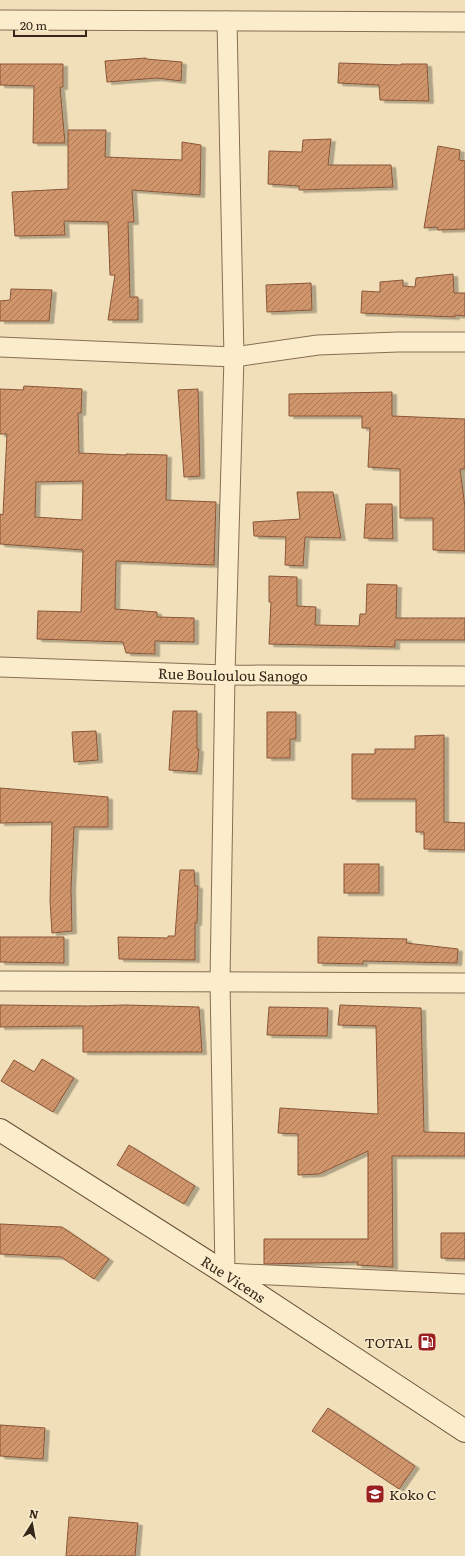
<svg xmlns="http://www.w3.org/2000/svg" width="465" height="1556" viewBox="0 0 465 1556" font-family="Literata,serif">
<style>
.building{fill:url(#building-hatch);stroke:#885637;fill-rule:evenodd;filter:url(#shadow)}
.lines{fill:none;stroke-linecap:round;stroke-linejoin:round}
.street-casing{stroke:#876e53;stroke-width:21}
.secondary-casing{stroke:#684f36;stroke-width:24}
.street{stroke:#fbeccc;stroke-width:19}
.secondary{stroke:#fbeccc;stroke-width:22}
.labels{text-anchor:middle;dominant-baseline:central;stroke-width:3;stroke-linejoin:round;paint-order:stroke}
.street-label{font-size:14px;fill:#352619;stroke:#f7e9c9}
.poi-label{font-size:14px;fill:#352619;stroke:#f7e9c9;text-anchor:end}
</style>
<defs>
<pattern id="building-hatch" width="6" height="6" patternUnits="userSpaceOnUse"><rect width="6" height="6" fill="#d1956c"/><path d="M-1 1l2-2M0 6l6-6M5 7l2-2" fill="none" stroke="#aa7958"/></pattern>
<filter id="shadow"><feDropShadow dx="4.5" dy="2.5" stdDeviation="0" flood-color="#0004"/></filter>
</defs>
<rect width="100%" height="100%" fill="#f0dfb9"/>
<g class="building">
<path d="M146 58V59L182 62 181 81 157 78 107 82 105 61Z"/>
<path d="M339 63 401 65V64H427L429 101 380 100 379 85 338 83Z"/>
<path d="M0 64H63V87H60L65 143H33L34 86 0 85Z"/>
<path d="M68 130H106L105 157 182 160V142L201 145 200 195 132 190 134 222H128L130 297H138V320H108L115 275H110L108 222 64 221 65 235 15 236 12 192 68 189Z"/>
<path d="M331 139 328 165H391L393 187 299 190V186L268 184 269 151 302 152 303 140Z"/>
<path d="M438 146 460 150 459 160 465 161V229L438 230 437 227 424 228Z"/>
<path d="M453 274 454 293H465V316L455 315V317L361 313 362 291 380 292V282L403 280V286L415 287 416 278Z"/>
<path d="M311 283 312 310 267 312 266 285Z"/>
<path d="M11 289 52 290 49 321H0V301L10 300Z"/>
<path d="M24 386 82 389 81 413H78L79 453 126 455V454L167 455 166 500 216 502 214 565 116 561 115 609 157 612V617L194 618V642L155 641V654L126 653 123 642 37 639 38 611 81 612 83 550 0 544V514L3 515 7 434H0V389L23 390ZM83 481 82 520 35 517 36 482Z"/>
<path d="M198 389 200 476 184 477 178 390Z"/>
<path d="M392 392V416L465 419V469H460L465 507V551L433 550V518H400V469L368 467 370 428H362V416H289V394Z"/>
<path d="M297 492H333L341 538 305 537 303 566 285 565 286 537 254 536 253 522 300 519Z"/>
<path d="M366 504H392L393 539 364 538Z"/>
<path d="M269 576 297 577V606L316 607 315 625 359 626 360 614H366L367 584 397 585 396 618H465V640H395V647L269 644 271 602H269Z"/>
<path d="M173 711H197V749H199L197 772 169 770Z"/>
<path d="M267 712H296V739H290V758H267Z"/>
<path d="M96 731 98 760 74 762 72 732Z"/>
<path d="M444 735V822L465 823V850L424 849V832H416V799H352V754H375V749H415V736Z"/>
<path d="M0 788 108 797V827H74L71 889 72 931 52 933 50 901 52 822 0 823Z"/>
<rect x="344" y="864" width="35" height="29"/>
<path d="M180 870H194L195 886H198L197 923H195V960L119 959 118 937 168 938V936H175Z"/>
<path d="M0 937H64V963L0 962Z"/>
<path d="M318 937 407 939 406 943 458 949 457 963 363 961V964L318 963Z"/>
<path d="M0 1005 88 1006 126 1005 199 1007 202 1052H83V1026L0 1027Z"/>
<path d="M340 1005 421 1008 424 1132 465 1133V1156H392L393 1267 357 1265 358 1262 264 1264V1239H368V1151L319 1174 298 1175V1134L278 1133 280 1108 378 1114 376 1026 338 1025Z"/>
<path d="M269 1007 328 1008 327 1036 267 1035Z"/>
<path d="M42 1059 74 1078 53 1112 1 1081 14 1060 34 1072Z"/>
<path d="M129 1145 195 1186 184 1204 117 1165Z"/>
<path d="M0 1224 62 1227 109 1259 94 1279 61 1257 0 1254Z"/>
<path d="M441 1233H465V1259L441 1258Z"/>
<path d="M328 1408 415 1466 399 1489 312 1431Z"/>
<path d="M0 1425 45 1428 43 1459 0 1456Z"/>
<path d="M69 1517 138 1523 135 1556H66Z"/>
</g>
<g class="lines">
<g class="street-casing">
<g id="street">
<path d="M0 20 465 22"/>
<path d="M227 21 234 357 225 675 220 981 225 1273 465 1284"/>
<path d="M0 347 234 357 318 345 398 342H465"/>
<path id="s1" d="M0 667 225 675 465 676"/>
<path d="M0 981 465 983"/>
</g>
</g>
<g class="secondary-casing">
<g id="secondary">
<path id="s2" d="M0 1130 225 1273 465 1431"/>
</g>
</g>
<use href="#street" class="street"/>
<use href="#secondary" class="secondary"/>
</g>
<defs>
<g id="fuel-square" transform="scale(1)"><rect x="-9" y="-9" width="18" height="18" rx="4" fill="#9a1f21" stroke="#f7e9c9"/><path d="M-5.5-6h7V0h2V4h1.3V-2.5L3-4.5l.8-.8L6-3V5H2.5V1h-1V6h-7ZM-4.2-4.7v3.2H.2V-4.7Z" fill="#fff"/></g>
<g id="school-square" transform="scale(1)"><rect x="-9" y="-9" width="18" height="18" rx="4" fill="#9a1f21" stroke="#f7e9c9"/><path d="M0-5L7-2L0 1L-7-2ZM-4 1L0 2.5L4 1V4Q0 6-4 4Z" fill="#fff"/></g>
</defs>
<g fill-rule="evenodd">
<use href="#fuel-square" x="427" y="1342"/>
<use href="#school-square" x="375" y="1494"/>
</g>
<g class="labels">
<g class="street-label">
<text stroke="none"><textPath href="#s1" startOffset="233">Rue Bouloulou Sanogo</textPath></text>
<text stroke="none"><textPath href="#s2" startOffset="277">Rue Vicens</textPath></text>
</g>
<g class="poi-label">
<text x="413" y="1342">TOTAL</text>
<text x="389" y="1494" text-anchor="start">Koko C</text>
</g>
</g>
<g transform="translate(32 1524) rotate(11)" stroke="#f7e9c9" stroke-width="3" paint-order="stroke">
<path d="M0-3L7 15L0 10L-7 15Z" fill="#352619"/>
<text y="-6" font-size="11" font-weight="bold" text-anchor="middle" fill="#352619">N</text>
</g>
<path d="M14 30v6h72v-6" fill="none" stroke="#352619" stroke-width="2"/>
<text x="20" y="30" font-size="12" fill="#352619" stroke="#f7e9c9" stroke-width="3" paint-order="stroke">20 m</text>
</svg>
